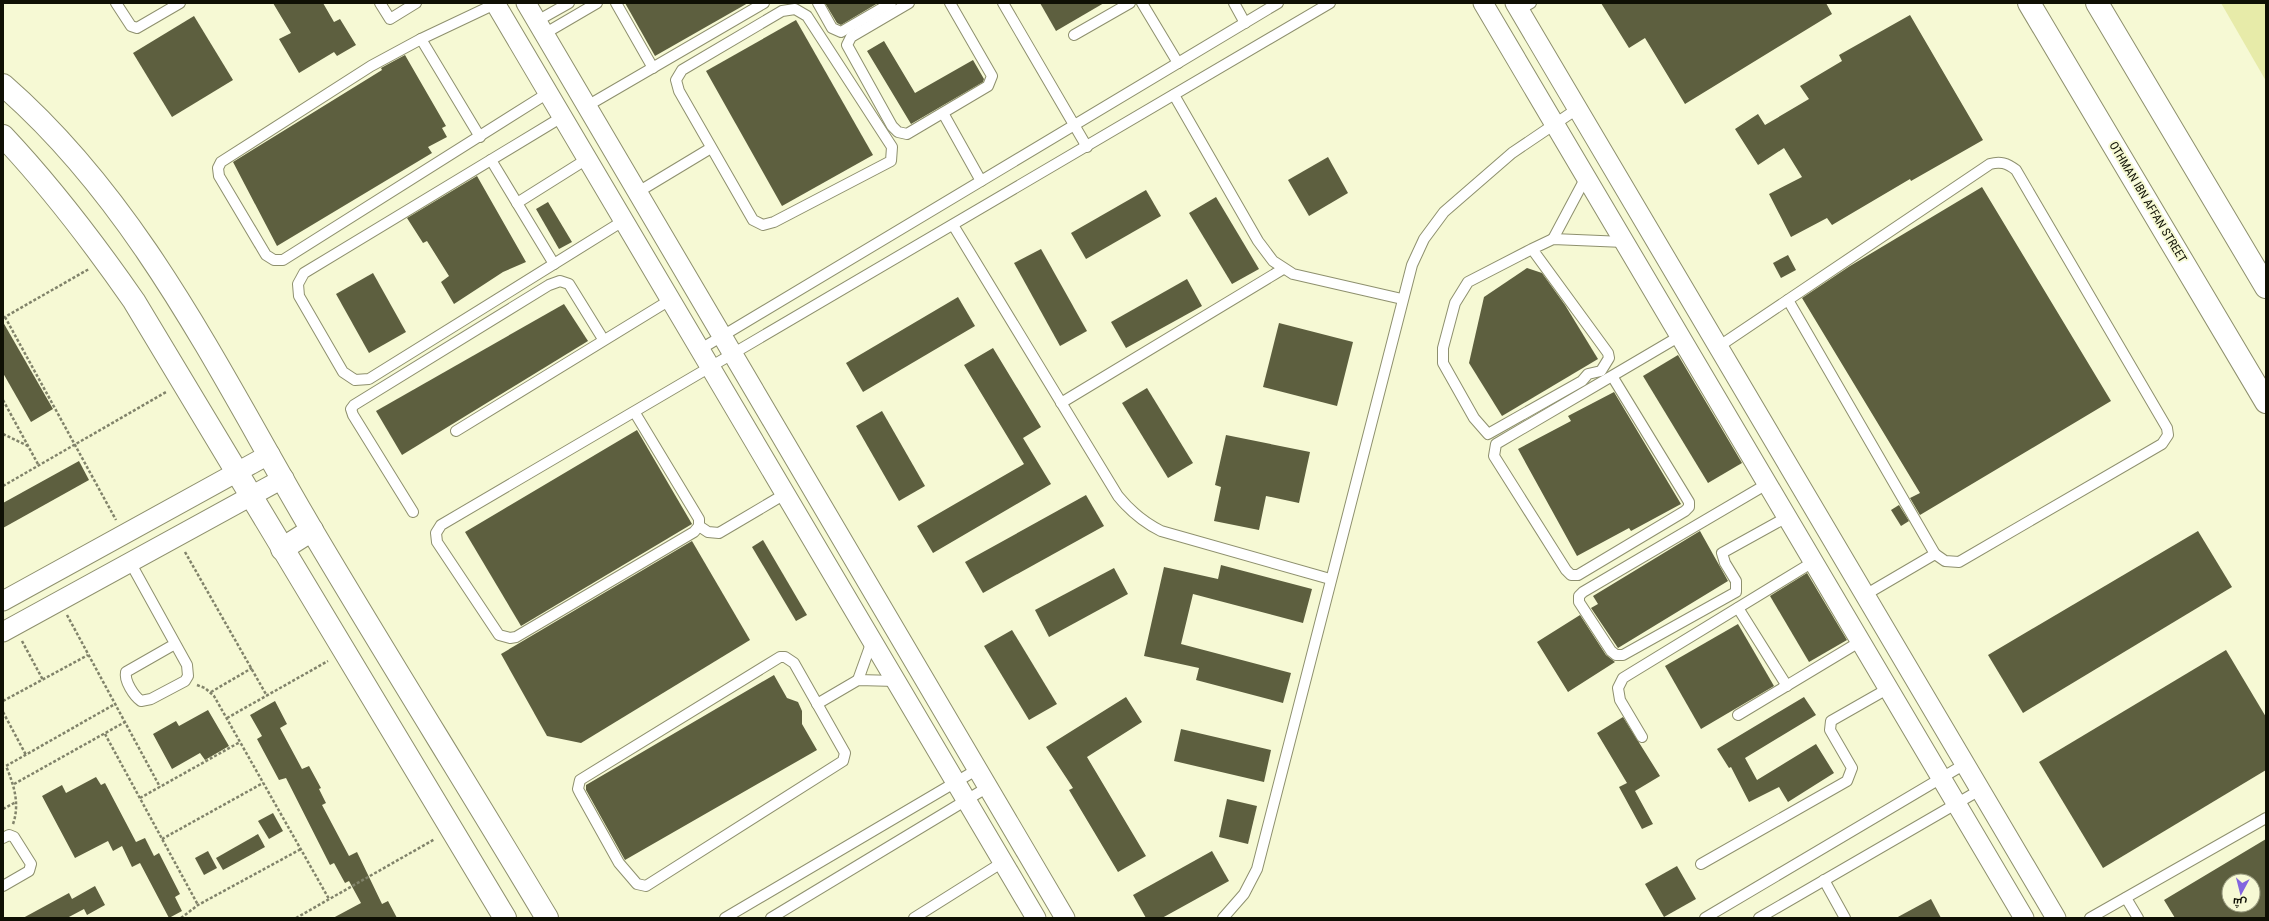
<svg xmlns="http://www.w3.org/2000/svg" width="2269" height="921" viewBox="0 0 2269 921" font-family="'Roboto Condensed',Cairo,sans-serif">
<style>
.green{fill:#e7eba9}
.building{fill:#5d5f3f;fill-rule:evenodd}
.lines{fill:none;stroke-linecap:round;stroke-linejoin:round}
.lane-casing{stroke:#8e906e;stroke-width:12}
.street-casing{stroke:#8e906e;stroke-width:21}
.secondary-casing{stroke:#8e906e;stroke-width:24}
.path{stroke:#81836a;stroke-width:2.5;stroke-dasharray:3 2;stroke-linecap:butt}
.lane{stroke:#fff;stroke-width:10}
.street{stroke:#fff;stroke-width:19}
.secondary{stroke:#fff;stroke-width:22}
.labels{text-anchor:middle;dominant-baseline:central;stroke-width:4;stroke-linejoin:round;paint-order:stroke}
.street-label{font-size:12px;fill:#0f1004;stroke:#f6f9d4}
</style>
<rect width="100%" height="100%" fill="#f6f9d4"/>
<path class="green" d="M2221 3H2266V81Z"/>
<g class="building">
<path d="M273 3H323L334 22 340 19 356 45 337 56 334 52 299 73 279 39 291 33Z"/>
<path d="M625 3H748L655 56Z"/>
<path d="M825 3H878L841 25 837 23Z"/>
<path d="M1040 3H1104L1056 31Z"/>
<path d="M1601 3H1826L1832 14 1685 104 1645 38 1629 48Z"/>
<path d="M1910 15 1983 140 1911 181 1910 179 1832 225 1827 218 1791 237 1769 194 1802 177 1784 148 1758 165 1735 129 1758 114 1765 125 1809 99 1800 86 1842 61 1839 55Z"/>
<path d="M194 16 233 80 172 117 133 53Z"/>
<path d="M796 20 873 155 782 206 706 71Z"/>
<path d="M884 41 915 93 973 60 984 79 983 82 911 124 867 51Z"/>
<path d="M405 55 446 126 442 128 447 137 428 147 432 153 277 246 233 162 382 70 381 68Z"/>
<path d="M1328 157 1348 193 1309 216 1288 180Z"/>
<path d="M477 176 526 262 503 272 454 304 441 282 449 276 427 241 423 243 407 218Z"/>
<path d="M1982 187 2111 401 1920 515 1910 498 1920 493 1802 298 1850 266Z"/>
<path d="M1146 190 1161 216 1086 259 1071 233Z"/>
<path d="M1216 197 1259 269 1232 284 1189 213Z"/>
<path d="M548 202 572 242 559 249 536 209Z"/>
<path d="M1041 249 1087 331 1060 346 1014 263Z"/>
<path d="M1788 255 1796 270 1781 278 1773 263Z"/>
<path d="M1527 268 1542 273 1565 305 1598 359 1502 416 1469 363 1484 297Z"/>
<path d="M373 273 406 332 369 353 336 294Z"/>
<path d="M1187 279 1202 306 1126 348 1111 322Z"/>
<path d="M958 297 975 326 863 392 846 363Z"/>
<path d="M564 304 588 341 402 455 376 411Z"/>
<path d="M3 322 53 409 31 422 3 373Z"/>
<path d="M1279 323 1353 342 1337 406 1263 387Z"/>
<path d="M993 348 1041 427 1023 438 1051 484 933 553 917 526 1024 464 964 365Z"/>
<path d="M1678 355 1742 463 1708 483 1643 376Z"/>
<path d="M1147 388 1193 463 1168 478 1122 403Z"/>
<path d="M1614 392 1681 504 1631 531 1629 528 1577 556 1518 449 1571 421 1568 416Z"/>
<path d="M882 411 925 486 899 501 856 426Z"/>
<path d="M637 430 692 524 521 626 465 532Z"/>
<path d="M1226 435 1310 452 1299 503 1266 496 1259 530 1214 521 1221 487 1215 485Z"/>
<path d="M79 461 89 480 3 528V503Z"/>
<path d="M1086 495 1104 526 983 593 965 562Z"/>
<path d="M1899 505 1909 521 1901 526 1891 510Z"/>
<path d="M1700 531 1728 581 1618 648 1591 608 1598 604 1593 596Z"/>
<path d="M2198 531 2232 587 2023 713 1988 655Z"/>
<path d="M763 540 807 615 796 621 752 547Z"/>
<path d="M692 541 750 640 581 743 547 736 501 654Z"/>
<path d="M1221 565 1312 589 1303 623 1193 594 1181 644 1291 673 1283 703 1196 680 1199 668 1144 656 1164 567 1218 579Z"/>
<path d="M1114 568 1128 594 1049 637 1035 610Z"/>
<path d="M1807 573 1847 640 1809 662 1770 596Z"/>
<path d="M1580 615 1606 655 1615 662 1568 692 1537 642Z"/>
<path d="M1738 624 1774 686 1701 729 1665 666Z"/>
<path d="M1012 630 1057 704 1029 720 984 646Z"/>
<path d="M2226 650 2266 717V770L2103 868 2039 762Z"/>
<path d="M774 675 787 698 798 702 802 711V724L817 750 625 860 586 790V785Z"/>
<path d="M1126 697 1142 722 1087 757 1146 856 1118 872 1069 790 1073 788 1046 747Z"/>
<path d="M1804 697 1816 715 1745 758 1757 780 1816 744 1834 773 1788 802 1779 787 1749 802 1731 767 1729 768 1717 749Z"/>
<path d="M275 701 287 724 280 728 302 769 309 766 321 788 319 789 326 803 322 805 349 856 357 852 382 904 388 901 397 918H333L361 903 349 881 345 883 334 863 330 865 286 778 279 780 257 739 262 736 250 715Z"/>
<path d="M208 710 229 746 205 760 200 753 172 769 153 734 176 721 179 726Z"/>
<path d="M1623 717 1660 776 1635 791 1653 824 1642 829 1619 787 1627 783 1597 733Z"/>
<path d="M1181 729 1271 750 1264 782 1174 761Z"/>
<path d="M96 777 101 785 105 783 136 842 145 838 154 856 159 853 180 894 175 897 182 911 169 918 140 863 132 867 122 846 113 851 108 841 75 858 42 796 62 785 66 793Z"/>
<path d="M1227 799 1257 806 1248 844 1219 837Z"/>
<path d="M273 813 283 831 269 839 258 821Z"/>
<path d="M258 834 265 847 223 870 216 858Z"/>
<path d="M2266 839V918H2175L2164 900ZM2229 881H2253V905H2229Z"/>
<path d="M208 851 217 868 204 875 195 858Z"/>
<path d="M1212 851 1229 881 1162 918H1146L1133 895Z"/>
<path d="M1677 866 1696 899 1664 917 1645 884Z"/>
<path d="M95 886 105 905 87 915 84 909 67 918H23L69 893 72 899Z"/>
<path d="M1931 899 1941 918H1896Z"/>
</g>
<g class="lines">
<g class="lane-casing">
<g id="lane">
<path d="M116 3 131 26 137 28 180 3"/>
<path d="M380 3 390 19 416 3"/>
<path d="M616 3 653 68"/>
<path d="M818 3 832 28 841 32 891 3"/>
<path d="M909 3 851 37 847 45 892 126 898 132 907 134 988 86 992 76 950 3"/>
<path d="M1003 3 1087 147"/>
<path d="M1142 3 1178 63"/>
<path d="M1234 3 1245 23"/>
<path d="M495 4 421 39 371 66 221 162 218 168 219 176 266 255 274 260H283L548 93"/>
<path d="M795 9 807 16 892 147 891 161 774 222 763 225 753 220 679 91 676 80 682 70 782 11Z"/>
<path d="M1519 10 1531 3"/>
<path d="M537 21 569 3"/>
<path d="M544 34 597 3"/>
<path d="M1074 35 1130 3"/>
<path d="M421 39 480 137"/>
<path d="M1174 95 1258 241 1273 261 1293 274 1402 299"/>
<path d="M587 106 764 3"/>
<path d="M943 113 981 181"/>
<path d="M562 117 304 273 298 284 299 296 343 372 355 380 369 379 623 221"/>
<path d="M491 160 554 264"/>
<path d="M638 192 711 148"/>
<path d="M517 203 587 159"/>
<path d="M953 225 1118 496C1131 512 1143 522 1161 531L1330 579"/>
<path d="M1553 239 1586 177"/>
<path d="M1532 249 1468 282 1455 303 1443 348V363L1474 418 1488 434 1582 381 1588 374 1601 371 1609 358 1608 353 1532 249 1553 239 1624 242"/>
<path d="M1788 300 1935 554"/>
<path d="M1718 347 1990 164C2000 161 2007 163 2016 170L2167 428 2168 435 2162 444 1959 562 1945 561 1935 554 1865 595"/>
<path d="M699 350 1278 3"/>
<path d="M1612 376 1496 444 1494 456 1566 570 1571 575H1578L1685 511 1689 507V502L1612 376 1680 336"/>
<path d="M1061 403 1283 269"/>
<path d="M635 413 699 519V526L694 532 516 637 510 638 499 635 437 542 436 533 441 525 1330 3"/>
<path d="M456 431 670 300"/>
<path d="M1767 484 1583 592 1579 596V602L1611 651 1616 655H1623L1736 592V581L1725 563 1722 553 1787 517"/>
<path d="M413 512 353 415 351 409 354 405 549 285 560 281 569 284 603 339"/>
<path d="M699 526 708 532 719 533 785 494"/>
<path d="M130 562 187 665 188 676 185 681 151 699 141 701C134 696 124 681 126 672L175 644"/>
<path d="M1738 608 1787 686"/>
<path d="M780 657H785L794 663 845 753 843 761 646 886 637 884 619 863 580 793 578 789 580 780Z"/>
<path d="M858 680 872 641"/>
<path d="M817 704 858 680 896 681"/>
<path d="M1738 715 1861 641"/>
<path d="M1642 737 1620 700 1618 688 1623 678 1813 562"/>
<path d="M3 838 9 835 14 837 31 864 29 871 3 886"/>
<path d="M1701 864 1847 781 1852 768 1830 730 1831 721 1889 688"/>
<path d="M1824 880 1845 918"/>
<path d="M2126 898 2138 918"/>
<path d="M725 918 978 769"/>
<path d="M771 918 988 787"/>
<path d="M914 918 1003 862"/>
<path d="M1223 918 1244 894 1257 869 1412 265 1424 239 1444 212 1512 153 1577 109"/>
<path d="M1705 918 1965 764"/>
<path d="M1759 918 1980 790"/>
<path d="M2090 918 2266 818"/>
</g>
</g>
<g class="street-casing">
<g id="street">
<path d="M495 3 1036 918"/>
<path d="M526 3 1065 918"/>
<path d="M1483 3 2024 918"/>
<path d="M1515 3 2056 918"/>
<path d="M3 601 270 454"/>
<path d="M3 632 284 478"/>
</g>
</g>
<g class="secondary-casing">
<g id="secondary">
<path d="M2029 3 2266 402"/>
<path d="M2097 3 2266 287"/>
<path d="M3 85C142 206 221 376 313 532 390 662 470 789 547 918"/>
<path d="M3 136C52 188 93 242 134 301L505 918"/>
<path d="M282 549 312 530"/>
</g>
</g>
<g class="path">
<path d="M5 317 116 520"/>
<path d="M3 318 89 269"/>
<path d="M3 400 39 466"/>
<path d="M3 434 28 446"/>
<path d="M3 486 166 392"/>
<path d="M185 552 267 696"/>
<path d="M67 615 160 787"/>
<path d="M22 641 43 680"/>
<path d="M197 685 205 688 214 696 329 899"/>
<path d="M211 692 252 668"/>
<path d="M3 701 88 655"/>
<path d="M3 712 26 755"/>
<path d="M227 718 328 661"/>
<path d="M105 734 198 905"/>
<path d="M14 784 125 722"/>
<path d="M140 798 240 742"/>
<path d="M3 809 16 802"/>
<path d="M13 824C20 804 14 785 6 766L115 704"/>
<path d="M162 839 263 783"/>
<path d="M181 918 198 905 301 849"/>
<path d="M296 918 435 839"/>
</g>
<use href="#lane" class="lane"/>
<use href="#street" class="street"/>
<use href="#secondary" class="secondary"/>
</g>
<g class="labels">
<g class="street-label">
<text transform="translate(2148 202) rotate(59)">OTHMAN IBN AFFAN STREET</text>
</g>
</g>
<rect width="2269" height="921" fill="none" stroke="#0f1004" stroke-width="8"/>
<g transform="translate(2241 893) rotate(187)"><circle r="19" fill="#f6f9d4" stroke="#9a9c81"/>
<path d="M0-3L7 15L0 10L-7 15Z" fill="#8264df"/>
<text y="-6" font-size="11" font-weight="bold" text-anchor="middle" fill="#0f1004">ش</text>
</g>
</svg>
